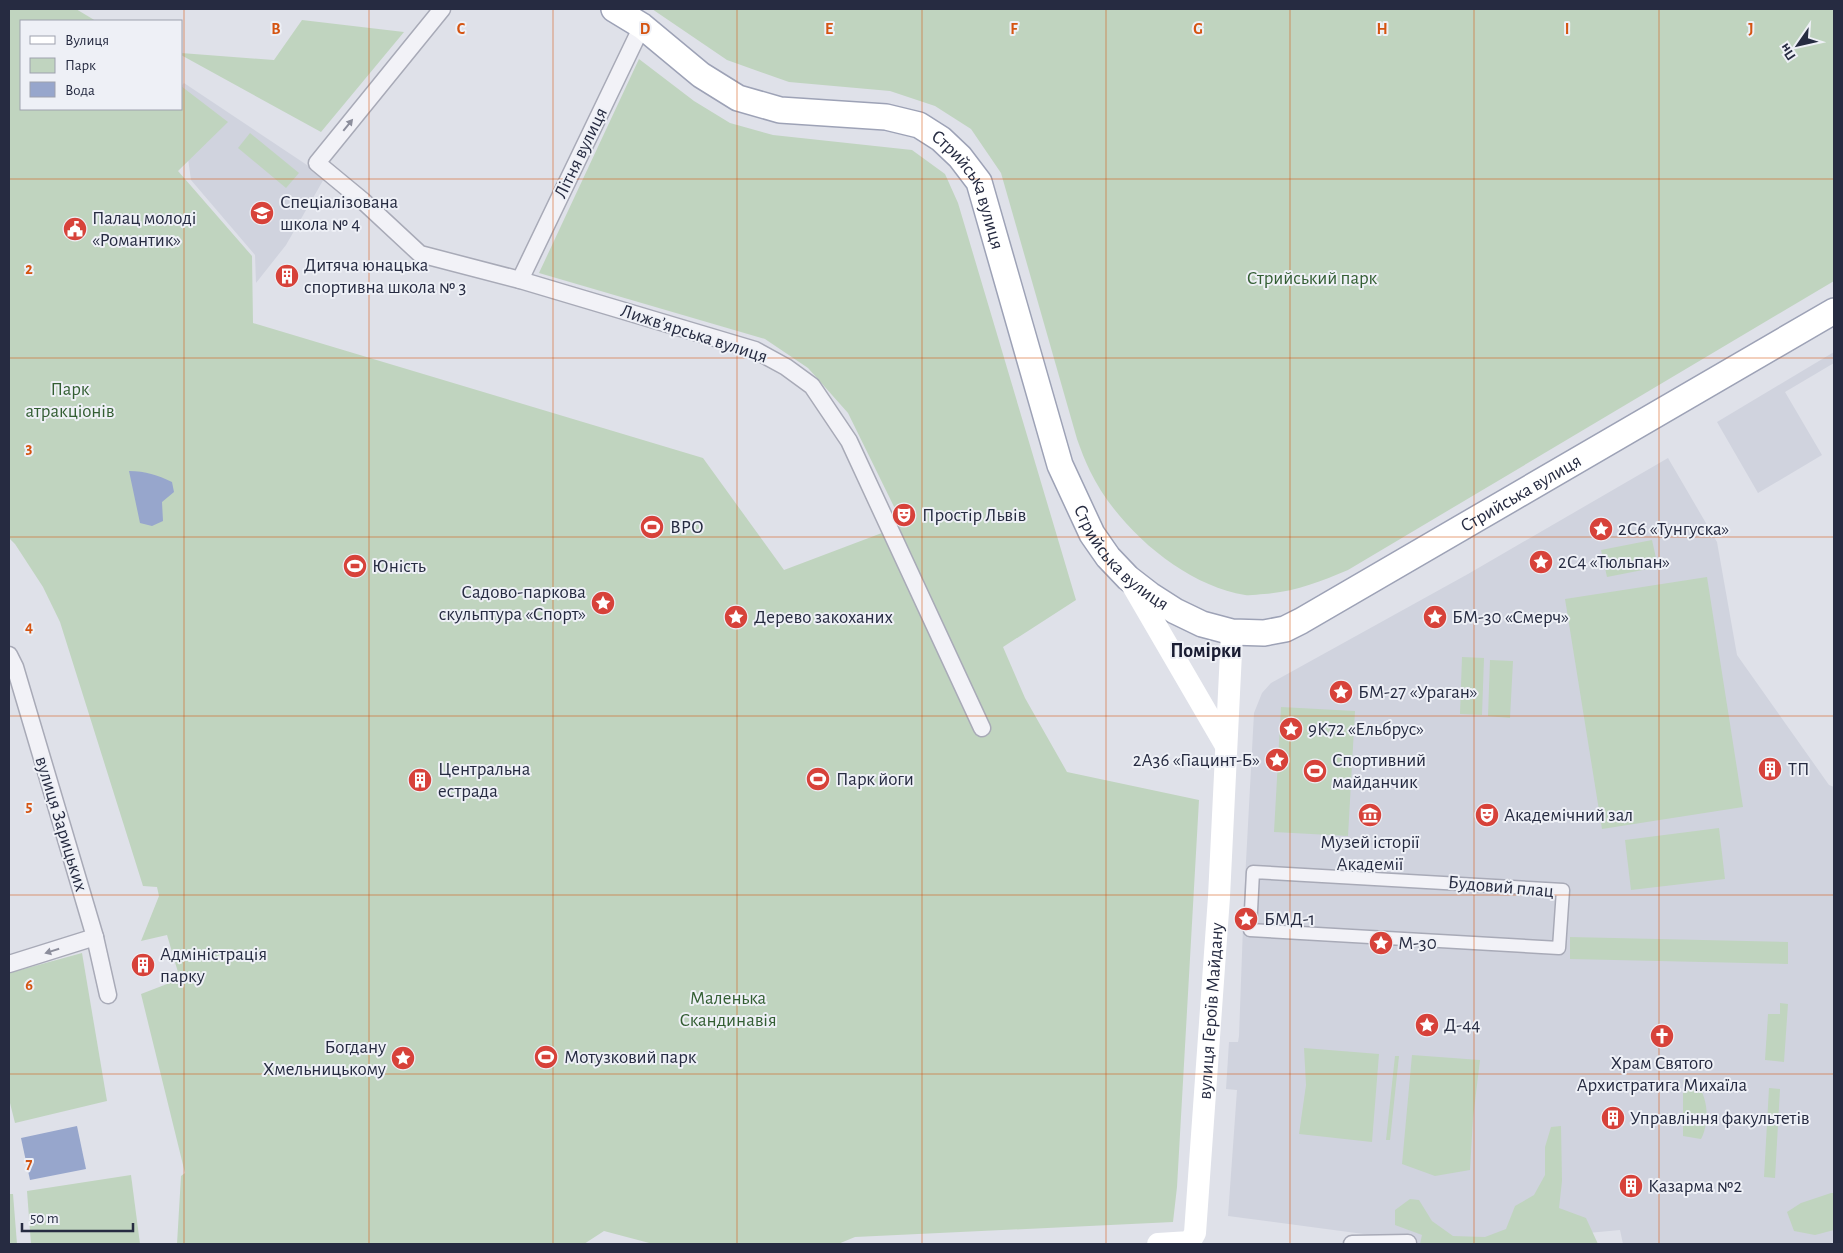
<svg xmlns="http://www.w3.org/2000/svg" width="1843" height="1253" viewBox="0 0 1843 1253" font-family="'Alegreya Sans',sans-serif">
<style>
.built{fill:#d0d3de}
.green{fill:#c0d4bf}
.water{fill:#97a6cc}
.lines{fill:none;stroke-linecap:round;stroke-linejoin:round}
.pedestrian-casing{stroke:#a8aab7;stroke-width:15}
.minor-casing{stroke:#a8aab7;stroke-width:19}
.primary-casing{stroke:#9da2b6;stroke-width:28}
.pedestrian{stroke:#f2f2f7;stroke-width:12}
.minor{stroke:#f2f2f7;stroke-width:16}
.secondary{stroke:#fff;stroke-width:22}
.primary{stroke:#fff;stroke-width:25}
.oneway{fill:#8c8e9c}
.grid{fill:none;stroke:#d55411;stroke-width:1;stroke-opacity:0.55}
.labels{text-anchor:middle;dominant-baseline:central;stroke-width:4;stroke-linejoin:round;paint-order:stroke}
.street-label{font-size:19px;fill:#262b41;stroke:#eef0f6}
.poi-label{font-size:19px;fill:#262b41;stroke:#eef0f6;text-anchor:start}
.park-label{font-size:19px;fill:#335e33;stroke:#eef0f6}
.neighbourhood-label{font-size:20px;font-weight:bold;fill:#191c32;stroke:#eef0f6}
.grid-label{font-size:16px;text-anchor:middle;font-weight:bold;fill:#d55411;stroke:#eef0f6;stroke-width:4;stroke-linejoin:round;paint-order:stroke}
</style>
<rect width="100%" height="100%" fill="#dfe1e9"/>
<g class="built">
<path d="M184 83 325 177 286 245 256 283 255 255 191 180 181 109V86Z"/>
<path d="M1834 352V363L1785 392 1822 455 1758 493 1717 422Z"/>
<path d="M1668 458 1717 542 1737 655 1829 785 1834 787V1244H1623L1620 1230 1471 1244H1419L1416 1241 1228 1216 1237 1090 1226 1089 1229 1042H1238L1239 1036 1244 899 1254 713 1262 693 1271 683 1468 574Z"/>
</g>
<g class="green">
<path d="M9 9H76L96 21H21V109H181V86L228 122 178 171 252 256 253 323 703 458 784 570 903 525 848 413 808 368 765 339 539 273 639 59 694 101 730 123 773 135 912 150 945 174 958 203 1076 600 1003 647 1025 698 1067 772 1199 800 1177 1187 1173 1222 855 1237 838 1244H653L604 1231 584 1244H177L181 1176 185 1173 141 994 180 979 167 935 141 941 159 896 157 887 143 886 60 622 43 587 15 544 9 538Z"/>
<path d="M652 9H1834V281L1348 570C1320 582 1294 592 1264 594 1258 594 1251 596 1245 595 1183 585 1117 527 1090 471 1085 461 1081 450 1077 439L1001 173 971 129 935 106 890 91 789 82 727 60Z"/>
<path d="M302 20 404 32 321 132 181 55V53L274 60Z"/>
<path d="M250 133 299 173 286 188 238 148Z"/>
<path d="M1652 540 1658 567 1607 577 1601 550Z"/>
<path d="M1707 577 1743 807 1602 829 1565 599Z"/>
<path d="M1462 657 1484 658 1482 715 1460 714Z"/>
<path d="M1490 660 1513 661 1510 718 1488 716Z"/>
<path d="M1281 707 1355 711 1348 836 1274 832Z"/>
<path d="M1719 828 1725 879 1631 890 1625 840Z"/>
<path d="M1570 937 1788 942V964L1570 959Z"/>
<path d="M82 953 107 1101 15 1123 9 1099V973Z"/>
<path d="M1780 1003 1788 1004 1784 1062 1765 1060 1768 1014H1780Z"/>
<path d="M1304 1048 1379 1054 1372 1142 1299 1134 1306 1085Z"/>
<path d="M1412 1055 1480 1060 1473 1118 1470 1170 1435 1176 1402 1164Z"/>
<path d="M1395 1056H1399L1390 1140H1386Z"/>
<path d="M1683 1080C1709 1081 1711 1121 1701 1139L1683 1136Z"/>
<path d="M1769 1088 1780 1089 1775 1178 1764 1177Z"/>
<path d="M1561 1126 1562 1181 1559 1208 1586 1218 1598 1244H1420L1422 1235 1395 1225V1210L1410 1199 1419 1200 1432 1221 1453 1236 1485 1237 1506 1229 1515 1206 1534 1195 1545 1175V1147L1551 1127Z"/>
<path d="M131 1175 140 1244H31L27 1191Z"/>
<path d="M1831 1193H1834V1230L1815 1235 1794 1231 1787 1212 1801 1203Z"/>
<path d="M9 1194H13L17 1244H9Z"/>
</g>
<g class="water">
<path d="M129 471C146 471 157 475 172 482L174 492 162 502 163 521 152 526 140 523Z"/>
<path d="M77 1126 86 1169 30 1180 21 1138Z"/>
</g>
<g class="lines">
<g class="pedestrian-casing">
<path id="pedestrian" d="M1253 872 1563 890 1559 948 1250 930Z"/>
</g>
<g class="minor-casing">
<g id="minor">
<path d="M442 9 317 163 363 201 420 254 520 280 755 350 786 367 812 386 849 441 982 728"/>
<path d="M520 280 642 26"/>
<path d="M9 655 15 667 95 937 108 995"/>
<path d="M9 964 95 937"/>
<path d="M1352 1244 1408 1243"/>
</g>
</g>
<g class="primary-casing">
<g id="primary">
<path id="s2" d="M614 9 642 26 701 75 738 98 780 110 886 117 919 125 941 139 960 157 979 182 1060 465 1092 534 1108 557 1128 578 1150 595 1175 611 1202 624 1232 632 1264 633 1285 629 1301 621 1834 311"/>
</g>
</g>
<use href="#pedestrian" class="pedestrian"/>
<use href="#minor" class="minor"/>
<g class="secondary">
<path d="M1130 581 1226 746"/>
<path id="s1" d="M1158 1244 1190 1242 1195 1233 1219 897 1232 632"/>
</g>
<use href="#primary" class="primary"/>
</g>
<defs><path id="oneway-solid" d="M-6-.8H1V-3.2L6.5 0L1 3.2V.8H-6Z" transform="scale(1.25)"/></defs>
<g class="oneway">
<use href="#oneway-solid" transform="translate(348 125) rotate(-51)"/>
<use href="#oneway-solid" transform="translate(52 951) rotate(163)"/>
</g>
<path class="grid" d="M184 9V1244M369 9V1244M553 9V1244M737 9V1244M922 9V1244M1106 9V1244M1290 9V1244M1474 9V1244M1659 9V1244M9 179H1834M9 358H1834M9 537H1834M9 716H1834M9 895H1834M9 1074H1834"/>
<defs>
<g id="school-disc" transform="scale(1.25)"><circle r="9.5" fill="#d7423a" stroke="#eef0f6"/><path d="M0-5L7-2L0 1L-7-2ZM-4 1L0 2.5L4 1V4Q0 6-4 4Z" fill="#fff"/></g>
<g id="civic-disc" transform="scale(1.25)"><circle r="9.5" fill="#d7423a" stroke="#eef0f6"/><path d="M-.6-6.5H3V-4.5H.6V-3L4-1V1h2V6H-6V1h2V-1L-.6-3ZM-1.2 2.5V6h2.4V2.5Z" fill="#fff"/></g>
<g id="building-disc" transform="scale(1.25)"><circle r="9.5" fill="#d7423a" stroke="#eef0f6"/><path d="M-4-6H4V6H1V3H-1V6H-4ZM-2.5-4.3h1.7v1.8h-1.7ZM.8-4.3h1.7v1.8H.8ZM-2.5-1h1.7V.8h-1.7ZM.8-1h1.7V.8H.8Z" fill="#fff"/></g>
<g id="theatre-disc" transform="scale(1.25)"><circle r="9.5" fill="#d7423a" stroke="#eef0f6"/><path d="M-5-5.5Q0-4 5-5.5V0Q5 5 0 6Q-5 5-5 0ZM-3.3-2.5H-1v1.5H-3.3ZM1-2.5H3.3v1.5H1ZM-2.8 1Q0 5.5 2.8 1Z" fill="#fff"/></g>
<g id="stadium-disc" transform="scale(1.25)"><circle r="9.5" fill="#d7423a" stroke="#eef0f6"/><path d="M0-5a6.5 5 0 1 0 0 10a6.5 5 0 1 0 0-10ZM-3.5-1.8h7v3.6h-7Z" fill="#fff"/></g>
<g id="sight-disc" transform="scale(1.25)"><circle r="9.5" fill="#d7423a" stroke="#eef0f6"/><path d="M0-6L1.8-2.2L6-1.7L2.9 1.2L3.7 5.4L0 3.3L-3.7 5.4L-2.9 1.2L-6-1.7L-1.8-2.2Z" fill="#fff"/></g>
<g id="museum-disc" transform="scale(1.25)"><circle r="9.5" fill="#d7423a" stroke="#eef0f6"/><path d="M0-6L6-3V-2H-6V-3ZM-5-1h2V3h-2ZM-1-1h2V3h-2ZM3-1h2V3H3ZM-6 4H6V6H-6Z" fill="#fff"/></g>
<g id="church-disc" transform="scale(1.25)"><circle r="9.5" fill="#d7423a" stroke="#eef0f6"/><path d="M-1.2-6h2.4v3.5h3.3v2.4h-3.3V6h-2.4V-.1h-3.3v-2.4h3.3Z" fill="#fff"/></g>
</defs>
<g fill-rule="evenodd">
<use href="#school-disc" x="262" y="213"/>
<use href="#civic-disc" x="75" y="229"/>
<use href="#building-disc" x="287" y="276"/>
<use href="#theatre-disc" x="904" y="515"/>
<use href="#stadium-disc" x="652" y="527"/>
<use href="#sight-disc" x="1601" y="529"/>
<use href="#sight-disc" x="1541" y="562"/>
<use href="#stadium-disc" x="355" y="566"/>
<use href="#sight-disc" x="603" y="603"/>
<use href="#sight-disc" x="736" y="617"/>
<use href="#sight-disc" x="1435" y="617"/>
<use href="#sight-disc" x="1341" y="692"/>
<use href="#sight-disc" x="1291" y="729"/>
<use href="#sight-disc" x="1277" y="760"/>
<use href="#building-disc" x="1770" y="769"/>
<use href="#stadium-disc" x="1315" y="771"/>
<use href="#stadium-disc" x="818" y="779"/>
<use href="#building-disc" x="420" y="780"/>
<use href="#museum-disc" x="1370" y="815"/>
<use href="#theatre-disc" x="1487" y="815"/>
<use href="#sight-disc" x="1246" y="919"/>
<use href="#sight-disc" x="1381" y="943"/>
<use href="#building-disc" x="143" y="965"/>
<use href="#sight-disc" x="1427" y="1025"/>
<use href="#church-disc" x="1662" y="1036"/>
<use href="#stadium-disc" x="546" y="1057"/>
<use href="#sight-disc" x="403" y="1058"/>
<use href="#building-disc" x="1613" y="1118"/>
<use href="#building-disc" x="1631" y="1186"/>
</g>
<g class="labels">
<g class="street-label">
<text transform="translate(581 153) rotate(-64)">Літня вулиця</text>
<text stroke="none"><textPath href="#s2" startOffset="422">Стрийська вулиця</textPath></text>
<text transform="translate(694 334) rotate(18)">Лижвʼярська вулиця</text>
<text stroke="none"><textPath href="#s2" startOffset="1292">Стрийська вулиця</textPath></text>
<text stroke="none"><textPath href="#s2" startOffset="828">Стрийська вулиця</textPath></text>
<text transform="translate(61 824) rotate(73)">вулиця Зарицьких</text>
<text transform="translate(1501 887) rotate(5)">Будовий плац</text>
<text stroke="none"><textPath href="#s1" startOffset="265">вулиця Героїв Майдану</textPath></text>
</g>
<g class="poi-label">
<text x="280" y="202">Спеціалізована<tspan x="280" dy="22">школа № 4</tspan></text>
<text x="92" y="218">Палац молоді<tspan x="92" dy="22">«Романтик»</tspan></text>
<text x="304" y="265">Дитяча юнацька<tspan x="304" dy="22">спортивна школа № 3</tspan></text>
<text x="922" y="515">Простір Львів</text>
<text x="670" y="527">ВРО</text>
<text x="1618" y="529">2С6 «Тунгуска»</text>
<text x="1558" y="562">2С4 «Тюльпан»</text>
<text x="372" y="566">Юність</text>
<text x="586" y="592" text-anchor="end">Садово-паркова<tspan x="586" dy="22">скульптура «Спорт»</tspan></text>
<text x="754" y="617">Дерево закоханих</text>
<text x="1452" y="617">БМ-30 «Смерч»</text>
<text x="1358" y="692">БМ-27 «Ураган»</text>
<text x="1308" y="729">9К72 «Ельбрус»</text>
<text x="1260" y="760" text-anchor="end">2А36 «Гіацинт-Б»</text>
<text x="1332" y="760">Спортивний<tspan x="1332" dy="22">майданчик</tspan></text>
<text x="438" y="769">Центральна<tspan x="438" dy="22">естрада</tspan></text>
<text x="1788" y="769">ТП</text>
<text x="836" y="779">Парк йоги</text>
<text x="1504" y="815">Академічний зал</text>
<text x="1370" y="842" text-anchor="middle">Музей історії<tspan x="1370" dy="22">Академії</tspan></text>
<text x="1264" y="919">БМД-1</text>
<text x="1398" y="943">М-30</text>
<text x="160" y="954">Адміністрація<tspan x="160" dy="22">парку</tspan></text>
<text x="1444" y="1025">Д-44</text>
<text x="386" y="1047" text-anchor="end">Богдану<tspan x="386" dy="22">Хмельницькому</tspan></text>
<text x="564" y="1057">Мотузковий парк</text>
<text x="1662" y="1063" text-anchor="middle">Храм Святого<tspan x="1662" dy="22">Архистратига Михаїла</tspan></text>
<text x="1630" y="1118">Управління факультетів</text>
<text x="1648" y="1186">Казарма №2</text>
</g>
<g class="park-label">
<text x="1312" y="278">Стрийський парк</text>
<text x="70" y="389">Парк<tspan x="70" dy="22">атракціонів</tspan></text>
<text x="728" y="998">Маленька<tspan x="728" dy="22">Скандинавія</tspan></text>
</g>
<g class="neighbourhood-label">
<text x="1206" y="651">Помірки</text>
</g>
</g>
<g class="grid-label">
<text x="276" y="34">B</text>
<text x="461" y="34">C</text>
<text x="645" y="34">D</text>
<text x="829" y="34">E</text>
<text x="1014" y="34">F</text>
<text x="1198" y="34">G</text>
<text x="1382" y="34">H</text>
<text x="1567" y="34">I</text>
<text x="1751" y="34">J</text>
<text x="29" y="274">2</text>
<text x="29" y="453">3</text>
<text x="29" y="632">4</text>
<text x="29" y="811">5</text>
<text x="29" y="990">6</text>
<text x="29" y="1169">7</text>
</g>
<rect width="1843" height="1253" fill="none" stroke="#262b41" stroke-width="20"/>
<rect x="20" y="20" width="162" height="90" fill="#eef0f6" stroke="#9ea1ae"/>
<rect x="30" y="36" width="25" height="8" fill="#ffffff" stroke="#9ea1ae"/>
<text x="65" y="45" font-size="15" fill="#262b41">Вулиця</text>
<rect x="30" y="58" width="25" height="15" fill="#c0d4bf" stroke="#9ea1ae"/>
<text x="65" y="70" font-size="15" fill="#262b41">Парк</text>
<rect x="30" y="82" width="25" height="15" fill="#97a6cc" stroke="#9ea1ae"/>
<text x="65" y="95" font-size="15" fill="#262b41">Вода</text>
<g transform="translate(1798 45) rotate(236)" stroke="#eef0f6" stroke-width="4" paint-order="stroke">
<path d="M0-4L9 19L0 12L-9 19Z" fill="#262b41"/>
<text y="-8" font-size="14" font-weight="bold" text-anchor="middle" fill="#262b41">Пн</text>
</g>
<path d="M22 1223v8h111v-8" fill="none" stroke="#262b41" stroke-width="2.5"/>
<text x="30" y="1223" font-size="15" fill="#262b41" stroke="#eef0f6" stroke-width="4" paint-order="stroke">50 m</text>
</svg>
